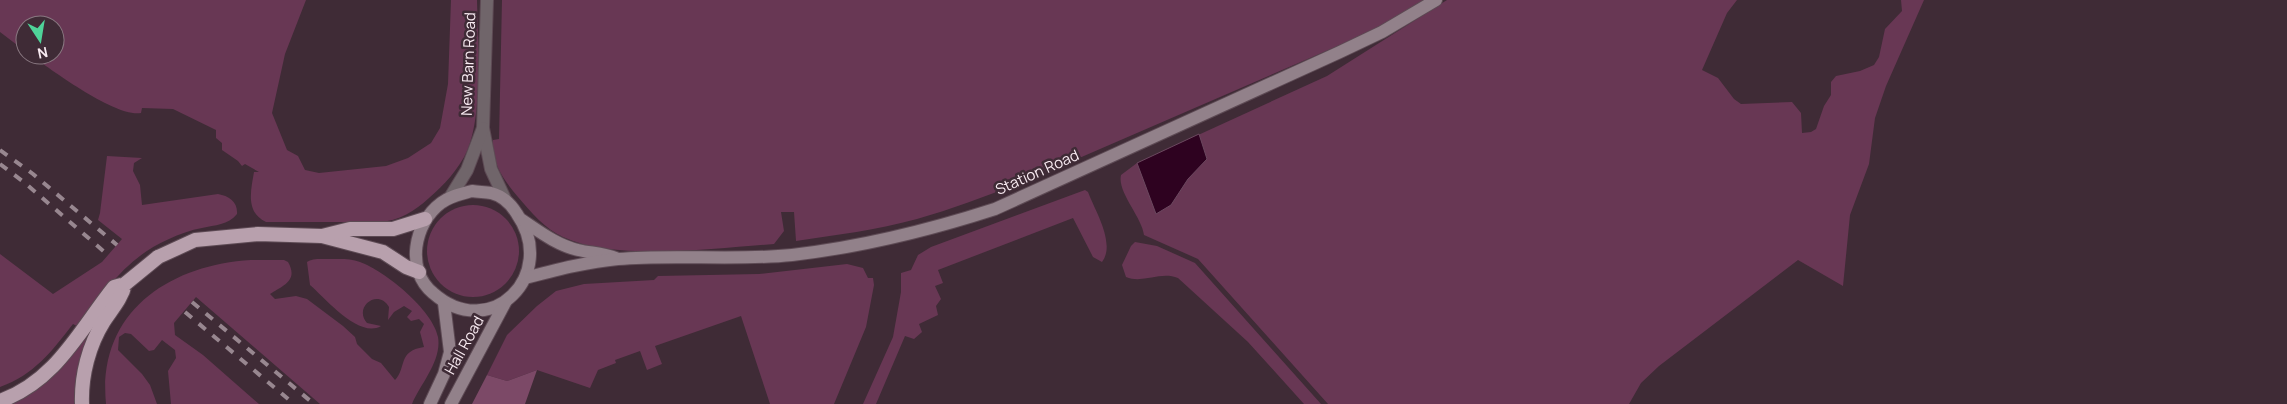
<svg xmlns="http://www.w3.org/2000/svg" width="2287" height="404" viewBox="0 0 2287 404" font-family="Manrope,sans-serif">
<style>
.green{fill:#683754}
.forest{fill:#7c4967}
.water{fill:#2e0220;stroke:#6b485f}
.lines{fill:none;stroke-linecap:round;stroke-linejoin:round}
.tertiary-casing{stroke:#5d4a54;stroke-width:14}
.secondary-casing{stroke:#5d4a54;stroke-width:14}
.trunk-casing{stroke:#5d4a54;stroke-width:16}
.tertiary{stroke:#70656a;stroke-width:12}
.secondary{stroke:#92818a;stroke-width:12}
.trunk{stroke:#b8a0ad;stroke-width:14}
.rail{stroke:#988790;stroke-width:4;stroke-dasharray:9 9;stroke-linecap:butt}
.trunk-bridge-casing{stroke:#5d4a54;stroke-width:16;stroke-linecap:butt}
.trunk-bridge{stroke:#b8a0ad;stroke-width:14}
.labels{text-anchor:middle;dominant-baseline:central;stroke-width:5;stroke-linejoin:round;paint-order:stroke}
.street-label{font-size:15px;fill:#f9ebf2;stroke:#3f2b36}
</style>
<rect width="100%" height="100%" fill="#3f2b36"/>
<g class="green">
<path d="M0 0H306L285 54 272 113 287 150 298 156 305 170 319 173 386 166 408 158 431 143 440 128 448 84 451 0H477C478 41 483 115 467 151 459 169 444 185 429 198 415 211 399 221 379 222H266C245 212 251 190 254 172H259L245 164 242 166 238 161 222 150V143L216 138V130L173 109 142 108 141 113C117 118 51 70 31 55H55V25H25V51L0 32Z"/>
<path d="M502 0H1428L1393 20 1347 42 1040 175C1000 191 959 207 917 219 877 230 836 235 796 241L794 212H781L784 231 774 244C714 248 617 262 563 237 545 229 531 212 518 197 503 179 492 164 493 140L499 139Z"/>
<path d="M1447 0H1737L1727 13 1702 70 1718 78 1734 99 1741 104 1792 102 1801 113 1802 133 1811 132 1816 129 1824 106 1831 95V82L1836 76 1860 71 1874 65 1879 57 1885 29 1902 11 1901 0H1924L1886 86 1875 118 1869 164 1850 215 1843 286 1798 260 1659 366 1641 383 1629 404H1328L1198 259 1144 235C1142 217 1117 192 1121 175L1137 163 1327 76Z"/>
<path d="M107 156 142 158 134 163 133 171 140 185 142 205 218 194C229 196 238 202 237 214 228 225 215 225 202 228 191 230 179 234 169 239 127 257 104 291 79 327L73 324C52 351 34 375 0 387V254L53 294 102 262 122 239 98 220 100 213Z"/>
<path d="M1085 190 1088 192C1095 211 1116 243 1102 262L1093 257 1073 218 938 270 943 283 935 286 941 299 936 306 938 315 919 324 922 332 914 339 905 336 876 404H863L893 337 901 292V273L911 270 918 255 931 247Z"/>
<circle cx="473" cy="251" r="46"/>
<path d="M1135 242 1157 246 1195 263 1321 404H1304L1248 342 1178 278C1160 271 1143 284 1126 277L1122 265 1131 246Z"/>
<path d="M251 260H284L288 262C299 281 282 286 270 294L275 299 296 296 307 299 343 326 355 337 357 344 372 359 381 363 395 380C407 368 397 351 424 347L420 332 424 324 419 319 411 321 407 317 412 311 404 306 394 312 388 320 389 307C378 288 353 307 367 323L381 326C359 339 325 298 310 285L307 262C312 258 322 259 329 259 339 259 350 258 360 262 385 271 433 310 438 337 442 361 421 383 412 404H320L196 297 174 323 175 335 203 355 259 404H171L168 371 176 358 175 350 162 340 154 350 149 351 131 334 125 333 119 337 118 350 142 374 150 385 157 404H106C97 313 168 265 251 260Z"/>
<path d="M847 264 863 268 868 278H873L874 285 866 327 834 404H770L741 316 655 346 662 364 647 370 640 351 615 360 616 363 598 370 590 388 537 370 507 381 487 375 507 335 537 306 556 291 584 284 654 280 658 276 759 274Z"/>
<path d="M85 339 87 340 77 404H7L35 390 49 380Z"/>
</g>
<path class="forest" d="M537 370 525 404H472L487 375 507 381Z"/>
<path class="water" d="M1199 134 1207 159 1188 179 1171 205 1156 214 1137 163Z"/>
<g class="lines">
<g class="tertiary-casing">
<g id="tertiary">
<path d="M487 0 483 128 491 169 505 199"/>
<path d="M451 196 467 170 483 128"/>
</g>
</g>
<g class="secondary-casing">
<g id="secondary">
<path d="M472 191C478 192 485 192 491 193 503 196 511 204 517 214 559 274 491 344 433 293 405 270 414 223 441 203 450 196 461 194 472 191Z"/>
<path d="M522 220C540 232 557 245 578 250 591 253 603 253 616 258"/>
<path d="M525 278C556 270 586 262 618 259 675 254 734 261 792 255 861 247 930 230 995 209L1340 52 1382 32 1436 0"/>
<path d="M430 404 444 374 450 352 444 303"/>
<path d="M451 404 506 301"/>
</g>
</g>
<g class="trunk-casing">
<g id="trunk">
<path d="M322 236 383 252 406 267 419 272"/>
<path d="M158 257 195 240 258 234 322 236 350 229H393L425 219"/>
<path d="M0 401C56 381 79 331 114 287L125 284"/>
<path d="M82 404C81 375 89 345 104 321 112 309 122 298 125 284"/>
</g>
</g>
<use href="#tertiary" class="tertiary"/>
<use href="#secondary" class="secondary"/>
<use href="#trunk" class="trunk"/>
<g class="rail">
<path d="M0 150 33 174 117 245"/>
<path d="M0 164 25 183 108 255"/>
<path d="M192 302 314 404"/>
<path d="M185 312 294 404"/>
</g>
<g class="trunk-bridge-casing">
<path id="trunk-bridge" d="M125 284 158 257"/>
</g>
<use href="#trunk-bridge" class="trunk-bridge"/>
</g>
<g class="labels">
<g class="street-label">
<text transform="translate(468 64) rotate(-88)">New Barn Road</text>
<text transform="translate(1037 172) rotate(-24)">Station Road</text>
<text transform="translate(464 345) rotate(-61)">Hall Road</text>
</g>
</g>
<g transform="translate(40 40) rotate(168)"><circle r="24" fill="#3f2b36" stroke="#897881"/>
<path d="M0-4L9 19L0 12L-9 19Z" fill="#4fd399"/>
<text y="-8" font-size="14" font-weight="bold" text-anchor="middle" fill="#f9ebf2">N</text>
</g>
</svg>
